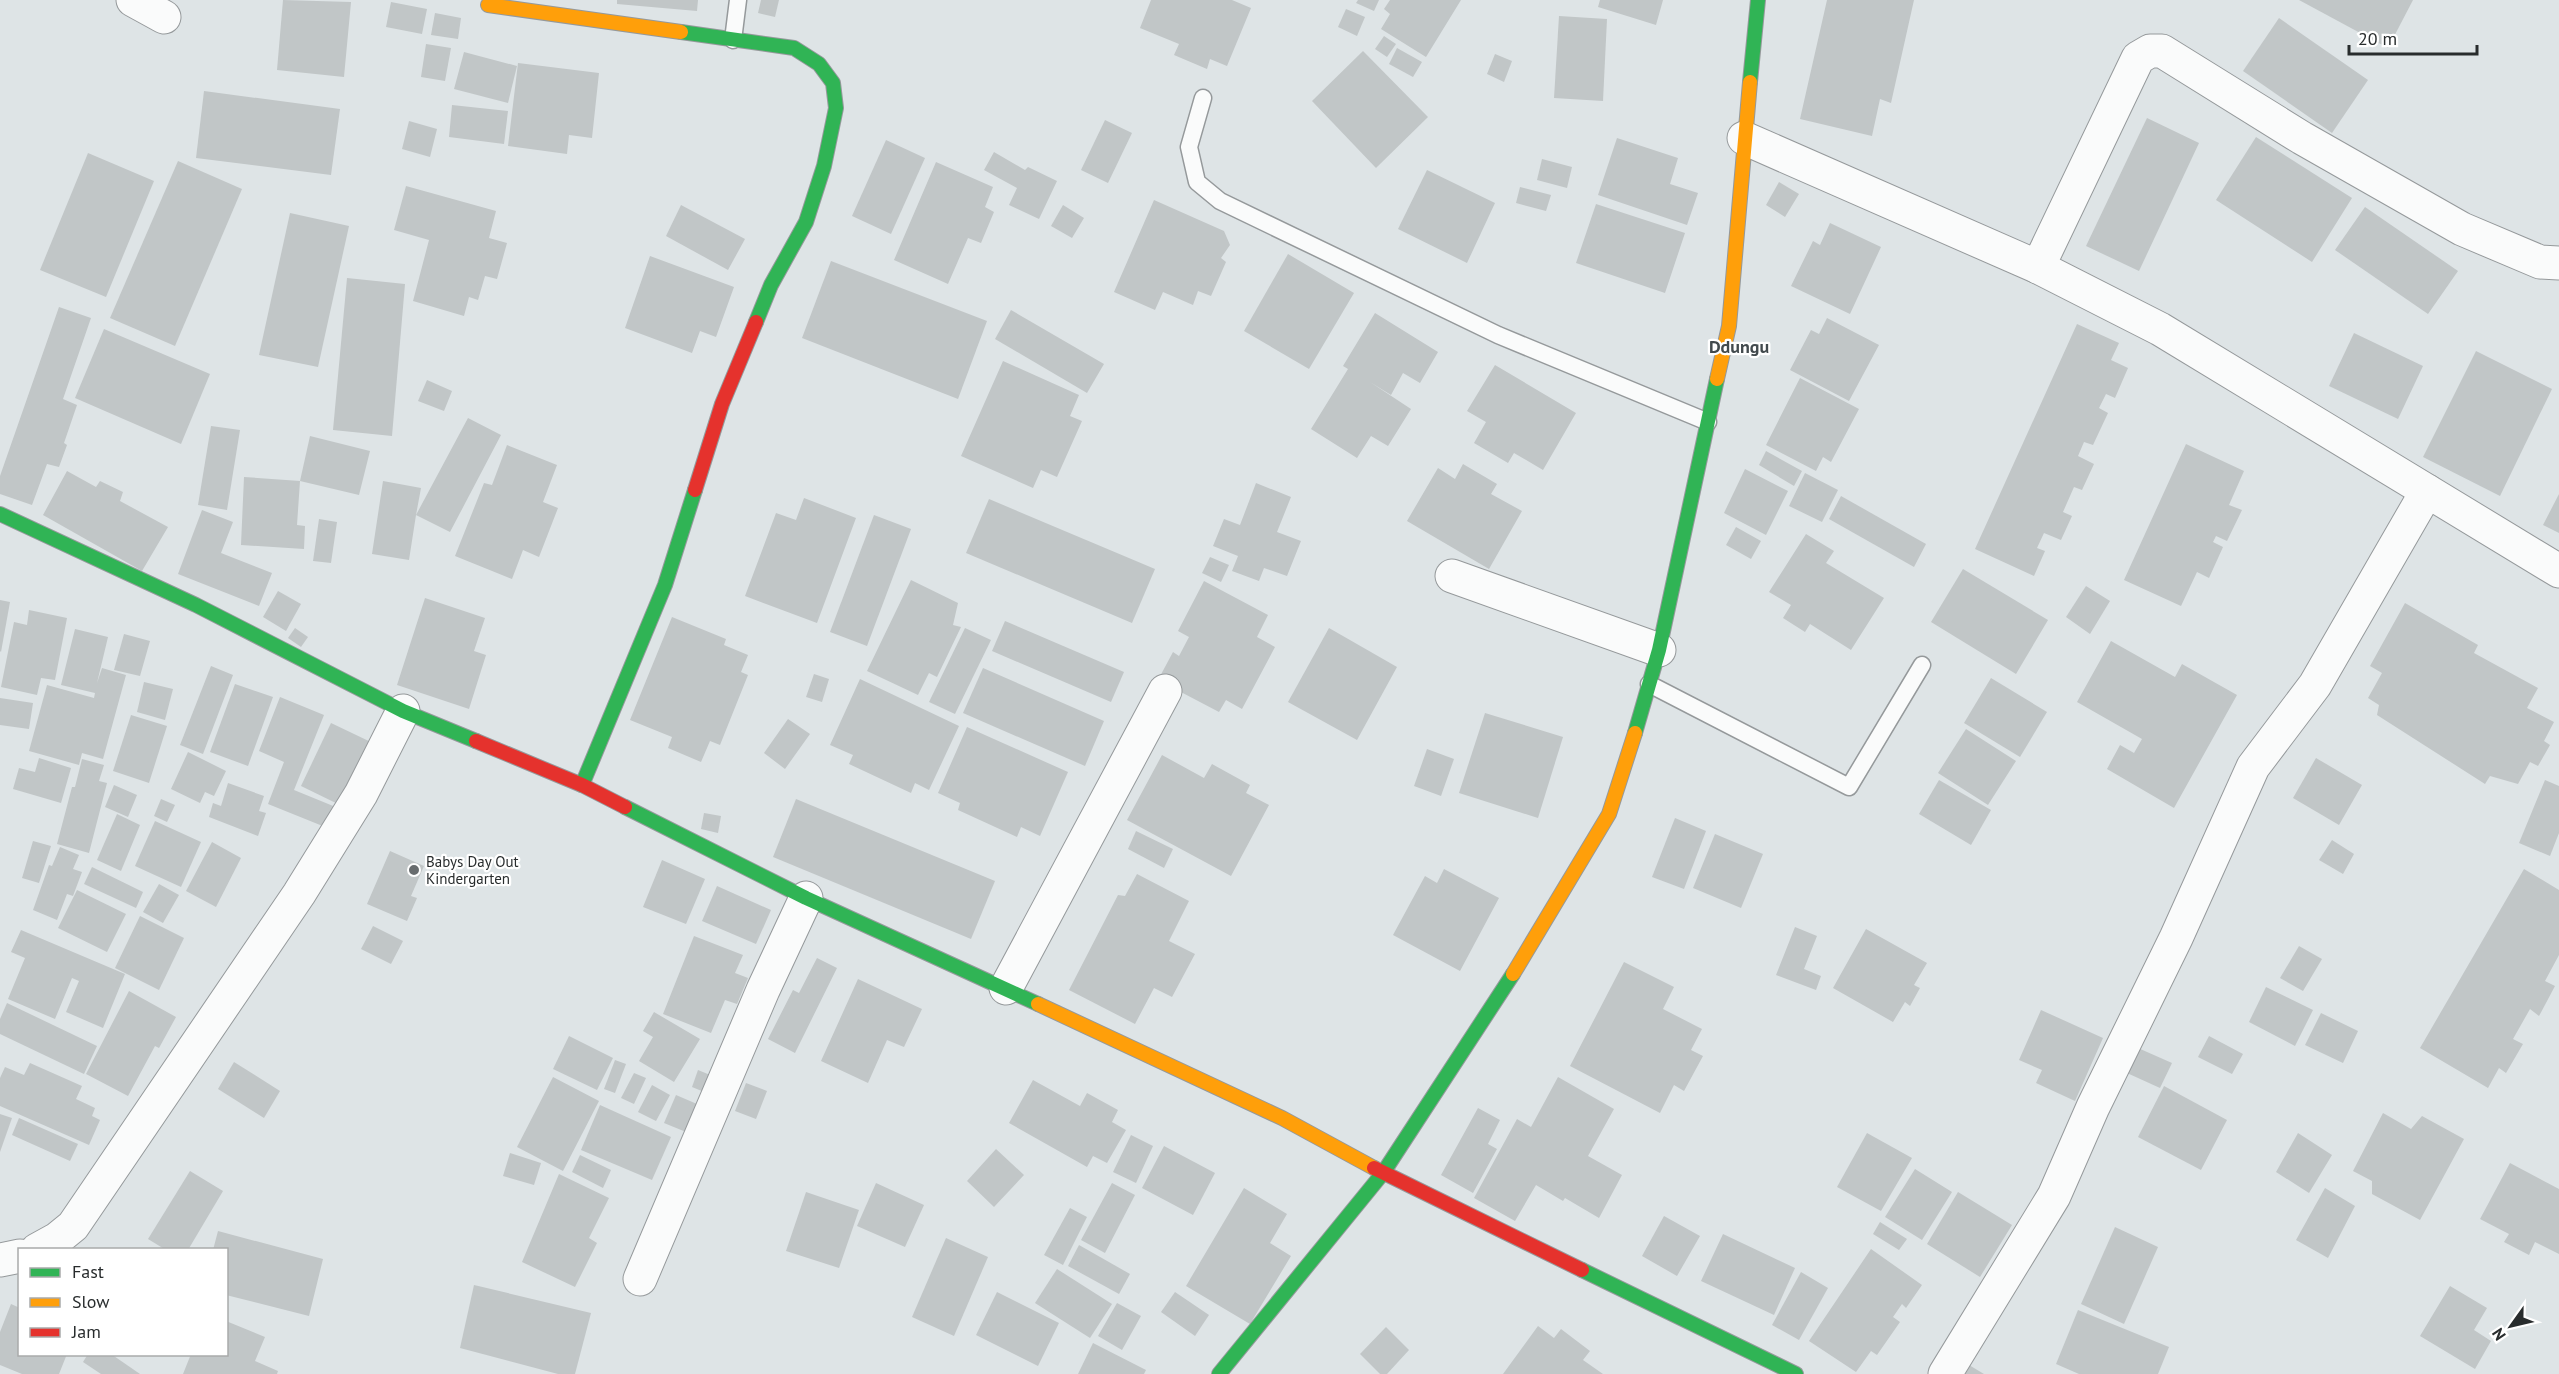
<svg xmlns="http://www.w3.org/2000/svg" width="2559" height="1374" viewBox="0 0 2559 1374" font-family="'PT Sans',sans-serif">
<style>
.building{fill:#c1c6c7}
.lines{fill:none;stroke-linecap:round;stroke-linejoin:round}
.lane-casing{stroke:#95999b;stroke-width:19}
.street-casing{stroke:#95999b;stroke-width:35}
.fast-casing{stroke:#95999b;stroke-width:16}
.slow-casing{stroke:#95999b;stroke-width:16}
.jam-casing{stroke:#95999b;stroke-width:16}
.lane{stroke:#fafbfb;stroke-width:16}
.street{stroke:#fafbfb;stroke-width:33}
.fast{stroke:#30b455;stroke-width:14}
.slow{stroke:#ff9f0a;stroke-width:14}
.jam{stroke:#e5322d;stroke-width:14}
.poi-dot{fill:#686c6e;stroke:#fff;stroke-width:2}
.labels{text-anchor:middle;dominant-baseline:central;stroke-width:4.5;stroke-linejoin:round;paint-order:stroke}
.poi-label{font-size:15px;fill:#282c2d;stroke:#fff;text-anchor:start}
.quarter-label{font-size:18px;font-weight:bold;fill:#424a4d;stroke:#fff}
</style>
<rect width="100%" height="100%" fill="#dee4e6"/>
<g class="building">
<path d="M283 0 351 2 344 77 277 70Z"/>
<path d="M617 0H698L697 11 617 4Z"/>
<path d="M761 0H779L775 17 758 13Z"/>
<path d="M1151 0H1232L1251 8 1227 66 1210 59 1207 69 1174 55 1179 44 1140 28Z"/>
<path d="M1358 0H1379L1374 11 1356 3Z"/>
<path d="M1390 0H1461L1426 57 1381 29 1390 14 1384 9Z"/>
<path d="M1600 0H1663L1656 25 1598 7Z"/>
<path d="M1827 0H1914L1891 103 1880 99 1872 136 1800 119Z"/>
<path d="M2299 0H2413L2388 48Z"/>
<path d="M391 2 427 9 422 34 386 27Z"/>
<path d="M1346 9 1365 17 1357 36 1338 27Z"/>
<path d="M435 13 461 18 458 39 431 35Z"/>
<path d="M1559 16 1607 19 1603 101 1554 98Z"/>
<path d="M2279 18 2368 80 2332 133 2243 71Z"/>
<path d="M1384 36 1396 44 1387 57 1375 49Z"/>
<path d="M426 44 451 48 445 81 421 77Z"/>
<path d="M1397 48 1422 62 1413 77 1389 64Z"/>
<path d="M1363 51 1428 117 1376 168 1312 101Z"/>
<path d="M464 52 517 66 508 103 454 89Z"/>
<path d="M1495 54 1512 61 1504 82 1487 74Z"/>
<path d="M518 63 599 73 592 138 569 135 567 154 508 146Z"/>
<path d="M204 91 340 109 331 175 196 158Z"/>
<path d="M452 105 508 111 504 144 449 137Z"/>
<path d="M2147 118 2199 143 2139 271 2086 246Z"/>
<path d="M1105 120 1132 133 1108 183 1081 170Z"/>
<path d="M409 121 437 129 430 157 402 149Z"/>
<path d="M2256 137 2352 198 2312 262 2216 200Z"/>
<path d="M1617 138 1678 158 1670 184 1698 193 1687 225 1598 195Z"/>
<path d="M886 140 925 158 891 234 852 216Z"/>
<path d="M994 152 1025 170 1028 167 1057 181 1039 219 1009 205 1017 188 984 170Z"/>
<path d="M88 153 154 181 106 297 40 270Z"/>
<path d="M1542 159 1572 167 1567 188 1537 180Z"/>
<path d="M178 161 242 189 175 346 110 318Z"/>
<path d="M936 162 993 187 985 207 994 212 981 243 968 238 948 284 894 260Z"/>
<path d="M1427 170 1495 203 1467 263 1398 229Z"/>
<path d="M1779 182 1799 194 1785 217 1766 205Z"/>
<path d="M406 186 496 211 489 238 507 243 497 279 485 276 478 300 469 297 464 316 413 301 429 240 394 230Z"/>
<path d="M1520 187 1551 195 1546 211 1516 203Z"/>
<path d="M1154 200 1224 231 1230 245 1221 258 1226 262 1211 296 1198 291 1193 305 1163 292 1155 310 1114 292Z"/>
<path d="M1596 204 1685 233 1665 293 1576 263Z"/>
<path d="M681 205 745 239 728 270 666 236Z"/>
<path d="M1063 205 1084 218 1072 238 1051 226Z"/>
<path d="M2365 207 2458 271 2428 314 2335 250Z"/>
<path d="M290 213 349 226 318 367 259 355Z"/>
<path d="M1830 223 1881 247 1850 314 1791 286 1813 241 1820 245Z"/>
<path d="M1288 254 1354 293 1309 369 1244 331Z"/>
<path d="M650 256 734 287 716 337 700 331 692 353 625 328Z"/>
<path d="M831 261 987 321 958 399 802 338Z"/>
<path d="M347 278 405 284 392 436 333 430Z"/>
<path d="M59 307 91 318 63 399 77 405 64 443 67 445 59 467 47 464 32 505 0 494V476Z"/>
<path d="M1011 310 1104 364 1087 393 995 339Z"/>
<path d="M1375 313 1438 352 1420 383 1403 373 1391 395 1370 382 1411 409 1388 446 1371 436 1357 458 1311 429 1348 369 1343 366Z"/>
<path d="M1827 318 1879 345 1849 401 1790 370 1811 330 1819 334Z"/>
<path d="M2077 324 2119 343 2111 360 2128 368 2115 398 2106 394 2099 408 2108 413 2093 445 2084 442 2078 456 2094 464 2082 490 2074 487 2063 512 2072 516 2061 540 2044 533 2037 548 2045 551 2034 576 1975 549Z"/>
<path d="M104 329 210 374 181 444 75 398Z"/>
<path d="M2354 333 2423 366 2398 419 2329 386Z"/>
<path d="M2476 351 2552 389 2500 496 2423 457Z"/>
<path d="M1003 361 1079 395 1070 416 1082 421 1057 477 1041 470 1033 488 961 456Z"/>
<path d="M1495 365 1576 413 1543 470 1514 453 1508 463 1474 443 1486 422 1467 411Z"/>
<path d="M1800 378 1859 409 1831 462 1823 457 1816 471 1766 445Z"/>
<path d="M427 380 452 391 444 411 418 401Z"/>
<path d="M468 418 501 435 450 532 416 515 409 560 372 554 383 481 421 488 416 515Z"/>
<path d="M211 426 240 430 227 510 198 505Z"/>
<path d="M310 436 370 451 359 495 300 481Z"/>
<path d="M2186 444 2244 471 2229 505 2242 510 2227 541 2216 536 2213 542 2223 547 2209 578 2197 572 2181 606 2124 580Z"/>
<path d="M507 445 557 465 543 502 558 508 539 557 523 550 512 579 455 556 484 483 492 485Z"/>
<path d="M1766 451 1802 471 1794 486 1759 465Z"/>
<path d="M1463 464 1497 484 1491 494 1522 511 1489 569 1407 521 1438 468 1455 479Z"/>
<path d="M1745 469 1788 491 1766 535 1724 513Z"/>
<path d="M67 471 96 487 100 481 123 492 120 501 168 527 142 571 43 515Z"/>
<path d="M1805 473 1838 490 1822 522 1789 506Z"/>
<path d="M244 477 300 481 297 525 305 526 304 549 241 545Z"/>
<path d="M1256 483 1291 497 1277 532 1301 541 1287 576 1264 568 1259 581 1232 571 1238 556 1213 546 1224 519 1240 525Z"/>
<path d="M2559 494V533L2543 525Z"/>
<path d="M1841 496 1926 544 1914 567 1829 519Z"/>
<path d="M804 498 856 518 817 623 745 596 776 513 796 520Z"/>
<path d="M989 499 1155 569 1132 623 966 553Z"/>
<path d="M202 510 233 522 221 553 272 573 259 606 178 574Z"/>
<path d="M874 515 911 529 867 646 830 632Z"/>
<path d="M319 519 337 522 331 563 313 561Z"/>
<path d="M1736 527 1761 541 1751 559 1726 545Z"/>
<path d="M1806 534 1834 551 1826 563 1884 598 1851 650 1810 624 1805 632 1783 618 1791 605 1769 592Z"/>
<path d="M1210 557 1229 565 1221 582 1202 573Z"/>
<path d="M1963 569 2048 620 2016 674 1931 622Z"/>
<path d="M911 580 958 603 953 625 961 627 937 677 929 673 918 695 867 671Z"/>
<path d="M1204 581 1268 615 1257 637 1275 647 1242 709 1226 700 1219 712 1158 680 1173 652 1179 656 1189 637 1178 631Z"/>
<path d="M2086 586 2110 601 2090 634 2066 617Z"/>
<path d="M278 591 301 604 286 631 263 617Z"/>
<path d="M425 598 485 618 474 651 486 655 469 709 397 685Z"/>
<path d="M0 600 10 602 1 652 0 651Z"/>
<path d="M2405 603 2478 645 2474 653 2538 688 2527 708 2554 722 2544 741 2550 745 2538 766 2530 762 2518 784 2490 776 2485 784 2377 715 2379 705 2368 698 2382 673 2370 666Z"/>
<path d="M29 610 67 618 55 680 41 678 37 695 1 687 14 622 27 625Z"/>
<path d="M672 617 726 639 724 645 748 655 741 672 748 675 720 745 710 741 701 762 668 748 672 737 630 720Z"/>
<path d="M1005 621 1124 672 1111 702 992 651Z"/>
<path d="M295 628 308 637 301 647 288 638Z"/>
<path d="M965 628 991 640 955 714 929 702Z"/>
<path d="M1329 628 1397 667 1357 740 1288 702Z"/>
<path d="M75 629 108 637 97 683 102 668 126 675 103 759 82 753 79 765 29 751 47 685 94 698 95 693 61 685Z"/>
<path d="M124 634 150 641 140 676 114 670Z"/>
<path d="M2111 641 2175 677 2182 664 2237 695 2174 808 2107 769 2120 745 2134 753 2142 739 2077 702Z"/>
<path d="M211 666 233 675 203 754 180 745Z"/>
<path d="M983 668 1104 721 1085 766 963 713Z"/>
<path d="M814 674 829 679 822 702 806 697Z"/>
<path d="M1991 678 2047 712 2020 757 1964 723Z"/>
<path d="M860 679 959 726 929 790 915 783 911 793 849 764 853 755 830 745Z"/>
<path d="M144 682 173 689 165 720 137 712Z"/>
<path d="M235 684 273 697 248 766 210 752Z"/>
<path d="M280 697 324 715 294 790 343 810 335 831 268 804 284 762 259 751Z"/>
<path d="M0 698 33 703 29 729 0 725Z"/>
<path d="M1485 713 1563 737 1538 818 1459 793Z"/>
<path d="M131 715 167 726 149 783 113 771Z"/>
<path d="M788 719 810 734 785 769 764 753Z"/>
<path d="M331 723 375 744 344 807 301 786Z"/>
<path d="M967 727 1068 772 1040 836 1021 827 1017 837 958 810 960 803 938 793Z"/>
<path d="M1966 729 2016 761 1988 805 1938 773Z"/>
<path d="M1427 749 1454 759 1441 796 1414 786Z"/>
<path d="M188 752 226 771 214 796 205 792 200 803 171 789Z"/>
<path d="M1162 755 1204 778 1212 764 1250 785 1246 793 1269 805 1231 876 1127 820Z"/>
<path d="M39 758 71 768 61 803 13 789 19 768 35 772Z"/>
<path d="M2316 758 2362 785 2339 825 2293 798Z"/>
<path d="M82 759 104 765 99 781 107 783 89 853 57 844 72 787H75Z"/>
<path d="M1939 780 1991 810 1971 845 1919 814Z"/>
<path d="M2545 780 2559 786V833L2550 856 2519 843Z"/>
<path d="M228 783 264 796 259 811 266 813 258 836 209 817 213 803 221 806Z"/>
<path d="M114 785 137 795 128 817 105 807Z"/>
<path d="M161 799 175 805 167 822 154 816Z"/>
<path d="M796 799 995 881 971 939 773 857Z"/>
<path d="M704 813 721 816 718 833 701 829Z"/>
<path d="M117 814 140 825 121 871 97 860Z"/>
<path d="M1675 818 1706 831 1684 889 1652 877Z"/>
<path d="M155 821 201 842 181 887 135 866Z"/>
<path d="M1136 831 1173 849 1164 868 1128 849Z"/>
<path d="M1715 834 1763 854 1741 908 1693 888Z"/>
<path d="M2332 840 2354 854 2343 874 2319 860Z"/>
<path d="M33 841 51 846 39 883 22 878Z"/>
<path d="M212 842 241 858 216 907 186 891Z"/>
<path d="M60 847 79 855 73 869 82 872 73 896 67 894 57 920 33 910 49 865 52 866Z"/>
<path d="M390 851 424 866 411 896 417 898 407 921 367 904Z"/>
<path d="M662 860 705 879 686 924 643 907Z"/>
<path d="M92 867 143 892 136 908 84 884Z"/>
<path d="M1444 869 1499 898 1460 971 1393 935 1425 876 1437 883Z"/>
<path d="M2524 869 2559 890V955L2545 981 2555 986 2539 1016 2530 1009 2513 1039 2523 1044 2506 1073 2499 1068 2488 1088 2420 1048Z"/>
<path d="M1137 874 1189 901 1169 941 1195 954 1172 997 1154 988 1135 1024 1069 990 1118 895 1125 896Z"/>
<path d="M159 884 179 895 163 923 143 912Z"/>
<path d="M717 886 771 910 756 944 702 921Z"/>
<path d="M77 890 126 914 107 952 58 928Z"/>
<path d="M140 916 184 938 159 990 115 968Z"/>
<path d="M373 926 403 941 391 964 361 949Z"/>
<path d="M1795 927 1817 936 1804 969 1821 976 1816 990 1776 975Z"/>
<path d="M1866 929 1927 963 1914 985 1920 988 1910 1006 1905 1002 1893 1022 1833 988Z"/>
<path d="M21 930 125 974 103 1028 66 1012 79 981 72 978 55 1019 8 999 25 958 11 952Z"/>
<path d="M694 936 743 955 735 973 748 978 737 1004 725 1000 711 1033 663 1014Z"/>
<path d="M2299 946 2322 959 2303 991 2280 978Z"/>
<path d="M817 958 837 968 795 1053 768 1039 793 990 799 993Z"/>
<path d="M1624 962 1674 987 1663 1009 1702 1029 1691 1050 1703 1056 1684 1091 1674 1085 1660 1113 1570 1066Z"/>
<path d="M858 979 922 1009 904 1047 887 1040 868 1083 821 1061Z"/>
<path d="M2266 987 2313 1010 2295 1046 2249 1022Z"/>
<path d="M129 991 176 1017 159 1048 155 1046 128 1096 86 1074Z"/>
<path d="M7 1003 97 1046 84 1074 0 1034V1019Z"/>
<path d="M2041 1010 2103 1038 2075 1101 2036 1083 2042 1070 2019 1060Z"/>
<path d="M654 1012 700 1039 674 1082 639 1061 653 1037 643 1031Z"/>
<path d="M2321 1013 2358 1031 2343 1063 2305 1045Z"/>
<path d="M569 1036 613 1058 597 1090 553 1069Z"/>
<path d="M2209 1036 2243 1054 2232 1074 2198 1057Z"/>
<path d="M2138 1048 2172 1063 2160 1088 2127 1073Z"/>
<path d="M615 1060 626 1064 615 1093 604 1089Z"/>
<path d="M234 1062 280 1091 264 1118 218 1089Z"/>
<path d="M30 1063 82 1086 76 1099 95 1108 92 1116 100 1120 89 1145 0 1106V1078L5 1067 24 1075Z"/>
<path d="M698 1070 720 1079 714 1096 692 1087Z"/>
<path d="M634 1073 646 1078 634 1104 621 1098Z"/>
<path d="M553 1077 599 1101 563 1171 517 1147Z"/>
<path d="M1558 1077 1614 1109 1588 1156 1622 1175 1599 1218 1565 1198 1563 1201 1536 1185 1515 1221 1474 1198 1517 1119 1531 1127Z"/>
<path d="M1033 1080 1080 1106 1087 1093 1118 1110 1112 1122 1126 1130 1107 1163 1093 1156 1087 1167 1009 1123Z"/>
<path d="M746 1083 767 1091 756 1119 735 1111Z"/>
<path d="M652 1085 670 1095 656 1121 638 1112Z"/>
<path d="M2164 1086 2227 1120 2201 1170 2138 1137Z"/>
<path d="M676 1095 697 1104 686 1132 664 1123Z"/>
<path d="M600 1105 671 1137 652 1180 581 1150Z"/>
<path d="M1478 1108 1500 1120 1488 1144 1497 1149 1473 1193 1441 1175Z"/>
<path d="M2383 1113 2411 1129 2422 1116 2464 1139 2420 1220 2372 1194V1181L2353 1171Z"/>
<path d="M0 1114 12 1118 0 1152Z"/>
<path d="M19 1118 78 1144 70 1161 12 1135Z"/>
<path d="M1867 1133 1912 1158 1881 1211 1837 1187Z"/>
<path d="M2298 1133 2332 1155 2309 1193 2276 1172Z"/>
<path d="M1131 1135 1153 1146 1136 1183 1113 1172Z"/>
<path d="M1164 1146 1215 1173 1193 1215 1142 1188Z"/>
<path d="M996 1149 1024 1175 994 1207 967 1181Z"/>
<path d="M510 1153 541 1163 534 1185 503 1176Z"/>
<path d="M580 1155 611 1170 603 1188 572 1172Z"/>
<path d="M2510 1163 2559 1189V1254L2535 1242 2529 1255 2504 1242 2509 1234 2480 1219Z"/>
<path d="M1915 1169 1952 1192 1922 1240 1885 1217Z"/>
<path d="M190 1171 223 1191 188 1250H166L148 1239Z"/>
<path d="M559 1174 609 1198 589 1238 597 1243 575 1287 522 1262Z"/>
<path d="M876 1183 924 1205 905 1247 857 1226Z"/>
<path d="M1112 1183 1135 1195 1105 1253 1081 1240Z"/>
<path d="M1244 1188 1287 1214 1270 1243 1291 1256 1250 1324 1186 1286Z"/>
<path d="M2325 1188 2355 1206 2328 1258 2296 1240Z"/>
<path d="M806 1192 859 1210 839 1268 786 1251Z"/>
<path d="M1958 1192 2012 1225 1980 1277 1927 1244Z"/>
<path d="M1070 1208 1087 1217 1063 1265 1044 1255Z"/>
<path d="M1664 1216 1700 1236 1677 1276 1642 1256Z"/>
<path d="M1880 1222 1907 1239 1899 1250 1873 1234Z"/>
<path d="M2115 1227 2158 1247 2124 1324 2081 1304Z"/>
<path d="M218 1231 323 1259 309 1316 226 1295V1250H213Z"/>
<path d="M1723 1234 1795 1268 1774 1315 1701 1281Z"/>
<path d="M946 1238 988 1257 954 1336 912 1317Z"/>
<path d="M1079 1245 1130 1274 1119 1294 1068 1266Z"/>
<path d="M1871 1249 1922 1285 1906 1308 1902 1304 1893 1317 1900 1322 1877 1355 1871 1351 1856 1372 1809 1341Z"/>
<path d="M1057 1269 1112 1304 1090 1338 1035 1303Z"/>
<path d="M1801 1272 1828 1288 1799 1340 1772 1325Z"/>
<path d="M474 1285 591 1313 575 1374H558L460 1348Z"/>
<path d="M2450 1286 2487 1308 2474 1330 2491 1341 2475 1369 2420 1336Z"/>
<path d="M997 1292 1059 1323 1038 1366 976 1335Z"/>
<path d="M1175 1292 1209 1315 1195 1336 1161 1312Z"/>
<path d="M1117 1303 1141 1316 1122 1350 1098 1336Z"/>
<path d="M11 1304 20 1308V1354H67L59 1374H22L0 1365V1332Z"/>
<path d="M2078 1310 2169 1347 2158 1374H2079L2056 1364Z"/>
<path d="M226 1321 265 1337 255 1361 278 1371 277 1374H183L191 1354H226Z"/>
<path d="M1538 1326 1554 1338 1561 1329 1590 1351 1583 1360 1603 1374H1503Z"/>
<path d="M1386 1327 1409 1350 1387 1374H1380L1360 1354Z"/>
<path d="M1093 1343 1146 1370 1144 1374H1078Z"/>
<path d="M88 1354H111L140 1374H101L83 1362Z"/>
<path d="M1964 1362 1984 1374H1957Z"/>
</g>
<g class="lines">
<g class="lane-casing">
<g id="lane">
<path d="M733 40 738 0"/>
<path d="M1203 98 1189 147 1197 182 1220 201 1498 335 1708 422"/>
<path d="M1649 684 1849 787 1922 665"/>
</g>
</g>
<g class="street-casing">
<g id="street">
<path d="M133 0 164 17"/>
<path d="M1744 138 2038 267 2160 329 2559 571"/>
<path d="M2038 267 2138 58 2150 51H2162L2302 138 2462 229 2540 262 2559 263"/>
<path d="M1452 576 1659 650"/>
<path d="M1006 988 1165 691"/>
<path d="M37 1250 57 1239 73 1226 299 894 361 794 403 711"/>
<path d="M0 1260 20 1256"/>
<path d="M640 1279 763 990 806 898"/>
<path d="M1945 1374 2054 1196 2093 1107 2176 938 2253 767 2315 685 2427 491"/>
</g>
</g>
<g class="fast-casing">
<g id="fast">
<path d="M681 32 794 48 819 64 833 83 836 108 824 166 806 222 771 285 756 322"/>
<path d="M1750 82 1758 0"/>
<path d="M0 514 196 605 403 711 476 741"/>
<path d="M1635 733 1659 650 1717 379"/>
<path d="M582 785 665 585 695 490"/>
<path d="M625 807 806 898 1038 1004"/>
<path d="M1582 1270 1796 1374"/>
<path d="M1219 1374 1383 1173 1513 974"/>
</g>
</g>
<g class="slow-casing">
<g id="slow">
<path d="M488 5 681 32"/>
<path d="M1717 379 1729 326 1750 82"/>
<path d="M1513 974 1609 814 1635 733"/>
<path d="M1038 1004 1282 1118 1374 1168"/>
</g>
</g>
<g class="jam-casing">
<g id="jam">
<path d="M695 490 722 404 756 322"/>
<path d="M476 741 582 785 625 807"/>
<path d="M1374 1168 1582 1270"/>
</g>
</g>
<use href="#lane" class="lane"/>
<use href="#street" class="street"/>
<use href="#fast" class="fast"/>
<use href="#slow" class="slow"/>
<use href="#jam" class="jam"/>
</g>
<circle class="poi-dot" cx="414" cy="870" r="6"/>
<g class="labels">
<g class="poi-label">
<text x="426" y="861">Babys Day Out<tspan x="426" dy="17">Kindergarten</tspan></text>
</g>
<g class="quarter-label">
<text x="1739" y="346">Ddungu</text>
</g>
</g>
<rect x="18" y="1248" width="210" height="108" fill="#ffffff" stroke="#a9abab" stroke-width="1.5"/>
<rect x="30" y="1268" width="30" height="9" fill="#30b455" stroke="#a9abab" stroke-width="1.5"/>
<text x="72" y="1278" font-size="18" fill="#282c2d">Fast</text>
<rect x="30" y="1298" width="30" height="9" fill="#ff9f0a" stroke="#a9abab" stroke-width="1.5"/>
<text x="72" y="1308" font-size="18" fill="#282c2d">Slow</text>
<rect x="30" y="1328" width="30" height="9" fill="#e5322d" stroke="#a9abab" stroke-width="1.5"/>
<text x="72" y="1338" font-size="18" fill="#282c2d">Jam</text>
<g transform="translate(2511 1326) rotate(236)" stroke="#ffffff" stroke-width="4.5" paint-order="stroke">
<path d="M0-4.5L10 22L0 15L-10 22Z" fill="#282c2d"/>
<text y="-9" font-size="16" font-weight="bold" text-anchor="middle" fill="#282c2d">N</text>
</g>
<path d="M2349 45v9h128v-9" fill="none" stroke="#282c2d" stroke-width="3"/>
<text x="2358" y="45" font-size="18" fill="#282c2d" stroke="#ffffff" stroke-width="4.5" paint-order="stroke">20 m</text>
</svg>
